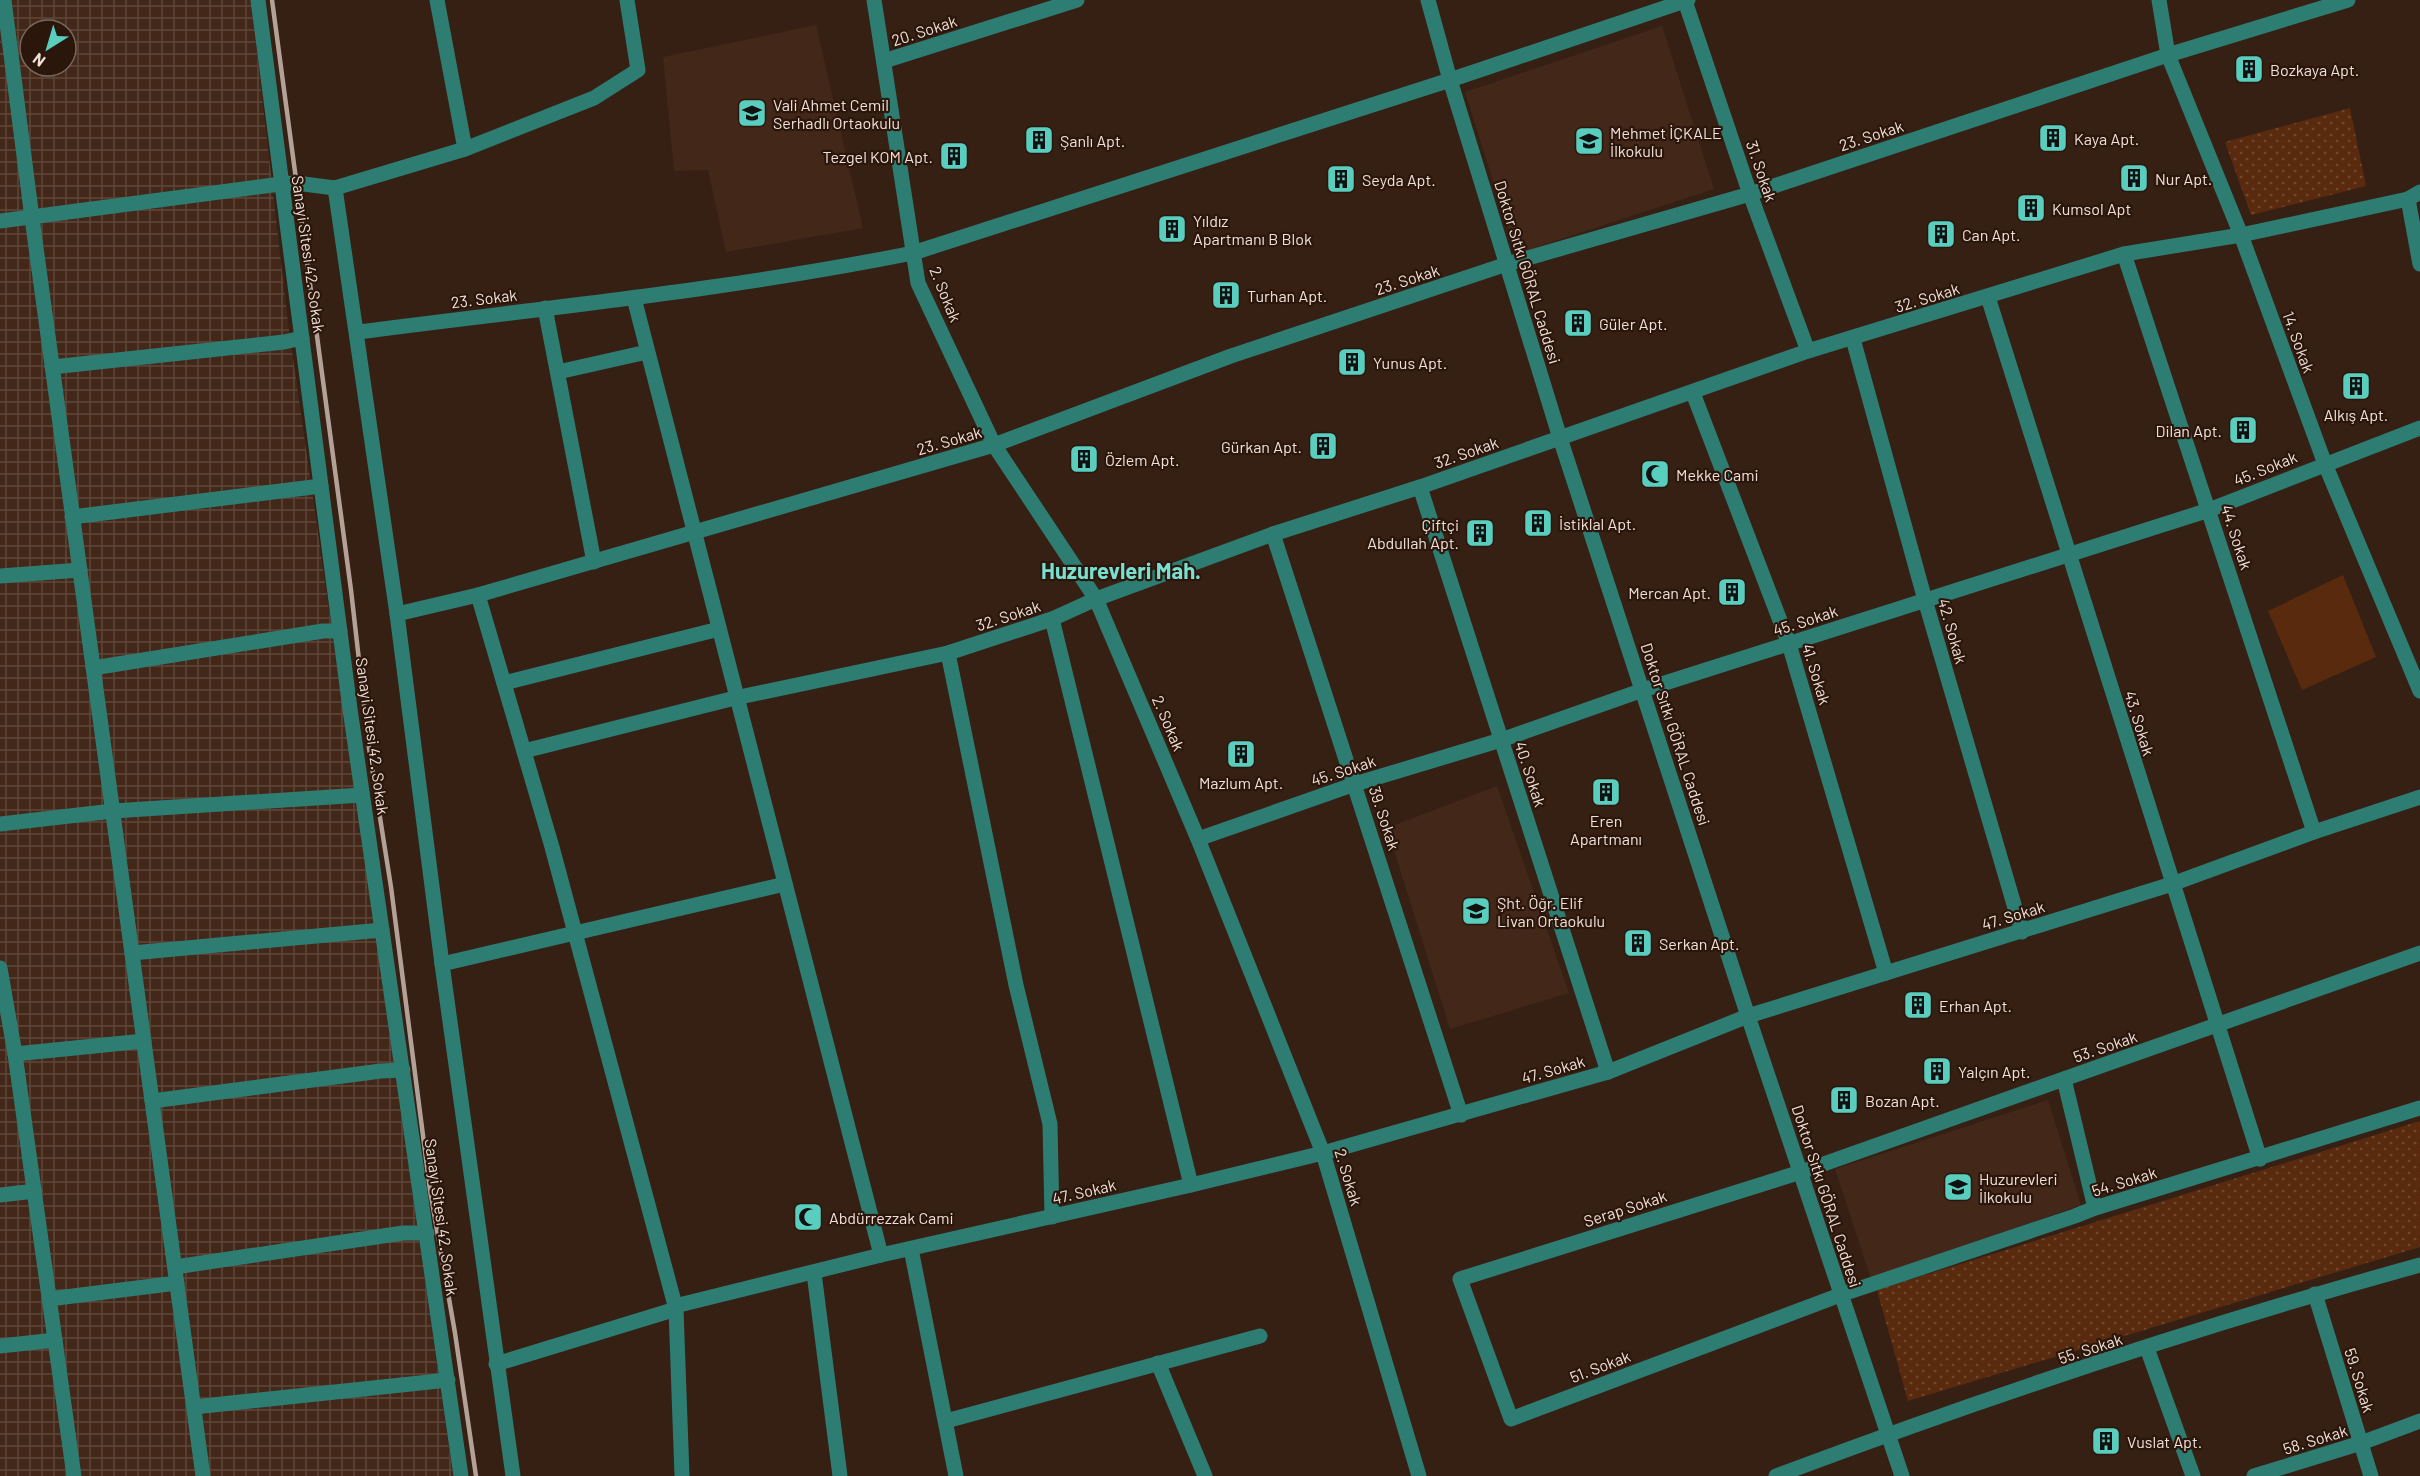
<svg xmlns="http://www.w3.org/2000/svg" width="2420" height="1476" viewBox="0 0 2420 1476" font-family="Barlow,sans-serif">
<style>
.built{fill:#432718}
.industrial{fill:url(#industrial-grid);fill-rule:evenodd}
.grass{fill:#592a0e}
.park{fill:url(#park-dots)}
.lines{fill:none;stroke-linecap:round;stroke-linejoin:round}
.minor{stroke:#2d7d73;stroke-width:15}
.rail{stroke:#b3a198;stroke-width:4.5}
.labels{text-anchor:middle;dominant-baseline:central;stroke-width:4.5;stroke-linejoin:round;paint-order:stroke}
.street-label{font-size:16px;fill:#f0e0d8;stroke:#2b160b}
.poi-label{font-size:16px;fill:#f0e0d8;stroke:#2b160b;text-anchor:start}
.district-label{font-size:22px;font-weight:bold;fill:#77e0d1;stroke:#2b160b}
</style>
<defs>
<pattern id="industrial-grid" width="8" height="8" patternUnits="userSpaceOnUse" patternTransform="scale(1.5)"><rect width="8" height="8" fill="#432718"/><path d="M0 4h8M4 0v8" fill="none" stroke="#5e4639"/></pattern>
<pattern id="park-dots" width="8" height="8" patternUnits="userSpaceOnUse" patternTransform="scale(1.5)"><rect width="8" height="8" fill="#592a0e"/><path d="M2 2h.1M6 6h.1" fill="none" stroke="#714930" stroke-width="1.8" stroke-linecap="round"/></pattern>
</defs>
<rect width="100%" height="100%" fill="#362014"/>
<g class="built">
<path d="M816 25 863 228 726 252 708 170 674 171 663 57Z"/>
<path d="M1662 26 1714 189 1516 254 1465 92Z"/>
<path d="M1497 786 1569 993 1450 1029 1387 828Z"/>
<path d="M2048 1100 2081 1205 1871 1279 1835 1169Z"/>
</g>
<path class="industrial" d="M0 0H251L288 323 453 1476H0ZM30 30H66V66H30Z"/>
<path class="grass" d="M2343 575 2376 657 2302 690 2268 611Z"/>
<g class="park">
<path d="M2350 108 2366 186 2251 215 2225 142Z"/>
<path d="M2420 1121V1247L1908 1401 1877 1290Z"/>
</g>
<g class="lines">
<g class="minor">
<path d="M4 0 32 218 203 1476"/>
<path d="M258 0 350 709 461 1476"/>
<path d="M437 0 465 149"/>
<path d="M874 0 918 283 994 445 1096 599 1198 839 1323 1153 1419 1476"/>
<path d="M1428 0 1450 80 1560 438 1748 1016 1902 1476"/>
<path d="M2159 0 2168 55 2241 235 2325 464 2420 691"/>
<path d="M1685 1 1750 194 1808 351"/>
<path d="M884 61 1077 0"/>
<path d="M335 188 397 614 442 964 513 1476"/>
<path d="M2408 199 2420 264"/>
<path d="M0 221 281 184 296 183 335 188 465 149 594 98 638 70 627 0"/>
<path d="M2124 254 2314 832"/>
<path d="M1988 297 2260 1159"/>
<path d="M634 298 881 1255"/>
<path d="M545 308 594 562"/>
<path d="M358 332C543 308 729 290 913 253L1450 80 1688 0"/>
<path d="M1853 339 1925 600 2022 932"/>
<path d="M52 367 284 342 302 338"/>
<path d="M558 372 647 352"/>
<path d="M1693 393 1789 644 1886 973"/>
<path d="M1420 487 1608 1072"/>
<path d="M72 517 321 486"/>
<path d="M1273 534 1461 1115"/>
<path d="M0 576 80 570"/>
<path d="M478 595 552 847 676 1309 682 1476"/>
<path d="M397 614 478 595 994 445 1231 356 1507 264 1750 194 2168 55 2348 0"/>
<path d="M1052 619 1191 1185"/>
<path d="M948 653 1016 985 1050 1124 1052 1217"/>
<path d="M93 668 323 631H340"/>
<path d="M504 683 719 629"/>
<path d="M524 751 735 698 948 653 1052 619 1096 599 1273 534 1420 487 1808 351 2124 254 2241 235 2408 199 2420 192"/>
<path d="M0 824 113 811 362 795"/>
<path d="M1198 839 1355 784 1501 740 1643 690 2209 510 2420 428"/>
<path d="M132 953 382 930"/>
<path d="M2420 953 1801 1172 1460 1279 1511 1419 1840 1295 2075 1216 2095 1208 2420 1108"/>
<path d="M442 964 785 884"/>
<path d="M0 968 15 1054 74 1476"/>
<path d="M15 1054 144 1041"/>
<path d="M2064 1079 2095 1208"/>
<path d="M152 1101 381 1071 403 1070"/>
<path d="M0 1195 35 1191"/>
<path d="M911 1249 956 1476"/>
<path d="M175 1267 403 1233H427"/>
<path d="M814 1273 840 1476"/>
<path d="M2315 1294 2371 1476"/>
<path d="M49 1299 177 1283"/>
<path d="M675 1306 881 1255 1191 1185 1323 1153 1608 1072 1748 1016 2172 884 2314 832 2420 797"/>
<path d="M0 1346 55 1340"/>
<path d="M2147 1348 2193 1476"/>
<path d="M1158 1363 1205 1476"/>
<path d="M496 1364 676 1309"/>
<path d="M194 1407 448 1380"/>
<path d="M946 1421 1260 1336"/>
<path d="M1776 1476C1986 1397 2203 1325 2420 1265"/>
<path d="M2254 1476 2361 1443 2420 1421"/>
</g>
<path class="rail" d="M272 0 351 590 369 748 391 887 430 1190 455 1333 476 1476"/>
</g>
<defs>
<g id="building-square" transform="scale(1.5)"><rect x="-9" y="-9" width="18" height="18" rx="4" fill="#59cebf" stroke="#2b160b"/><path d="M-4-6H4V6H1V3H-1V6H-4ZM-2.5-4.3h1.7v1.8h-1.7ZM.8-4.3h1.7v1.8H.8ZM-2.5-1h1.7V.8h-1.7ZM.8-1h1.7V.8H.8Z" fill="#111"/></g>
<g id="school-square" transform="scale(1.5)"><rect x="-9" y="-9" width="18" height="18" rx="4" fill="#59cebf" stroke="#2b160b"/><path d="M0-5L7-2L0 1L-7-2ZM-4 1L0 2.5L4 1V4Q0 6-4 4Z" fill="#111"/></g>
<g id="mosque-square" transform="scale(1.5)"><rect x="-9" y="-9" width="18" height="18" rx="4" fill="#59cebf" stroke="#2b160b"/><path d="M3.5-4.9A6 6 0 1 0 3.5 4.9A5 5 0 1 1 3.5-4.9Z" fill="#111"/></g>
</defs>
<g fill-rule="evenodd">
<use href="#building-square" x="2249" y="69"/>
<use href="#school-square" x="752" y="113"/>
<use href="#building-square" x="2053" y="138"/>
<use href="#building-square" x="1039" y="140"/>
<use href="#school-square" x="1589" y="141"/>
<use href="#building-square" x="954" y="156"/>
<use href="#building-square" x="2134" y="178"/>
<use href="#building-square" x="1341" y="179"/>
<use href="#building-square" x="2031" y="208"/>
<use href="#building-square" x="1172" y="229"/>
<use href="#building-square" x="1941" y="234"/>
<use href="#building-square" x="1226" y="295"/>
<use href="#building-square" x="1578" y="323"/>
<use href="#building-square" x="1352" y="362"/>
<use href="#building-square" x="2356" y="386"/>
<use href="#building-square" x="2243" y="430"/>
<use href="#building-square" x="1323" y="446"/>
<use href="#building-square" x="1084" y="459"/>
<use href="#mosque-square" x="1655" y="474"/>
<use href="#building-square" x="1538" y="523"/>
<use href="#building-square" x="1480" y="533"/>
<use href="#building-square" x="1732" y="592"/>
<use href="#building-square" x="1241" y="754"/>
<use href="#building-square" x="1606" y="792"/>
<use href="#school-square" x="1476" y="911"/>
<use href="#building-square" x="1638" y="943"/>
<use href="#building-square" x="1918" y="1005"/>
<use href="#building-square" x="1937" y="1071"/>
<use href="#building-square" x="1844" y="1100"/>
<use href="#school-square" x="1958" y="1187"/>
<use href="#mosque-square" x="808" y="1217"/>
<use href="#building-square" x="2106" y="1441"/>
</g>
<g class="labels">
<g class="street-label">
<text transform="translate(924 30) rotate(-18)">20. Sokak</text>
<text transform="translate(1871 135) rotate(-18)">23. Sokak</text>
<text transform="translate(1762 171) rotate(71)">31. Sokak</text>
<text transform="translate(309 254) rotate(82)">Sanayi Sitesi 42. Sokak</text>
<text transform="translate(1528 272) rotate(73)">Doktor Sıtkı GÖRAL Caddesi</text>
<text transform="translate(1407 279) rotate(-18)">23. Sokak</text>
<text transform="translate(946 294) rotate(68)">2. Sokak</text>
<text transform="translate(1927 297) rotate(-17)">32. Sokak</text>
<text transform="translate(484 298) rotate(-7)">23. Sokak</text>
<text transform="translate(2299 342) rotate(70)">14. Sokak</text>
<text transform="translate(949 440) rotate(-16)">23. Sokak</text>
<text transform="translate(1466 452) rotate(-19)">32. Sokak</text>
<text transform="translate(2265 468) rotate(-22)">45. Sokak</text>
<text transform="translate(2237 537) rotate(72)">44. Sokak</text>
<text transform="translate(1008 615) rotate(-18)">32. Sokak</text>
<text transform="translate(1805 620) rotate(-18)">45. Sokak</text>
<text transform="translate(1953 631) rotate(74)">42. Sokak</text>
<text transform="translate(1817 674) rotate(73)">41. Sokak</text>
<text transform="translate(1169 723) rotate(67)">2. Sokak</text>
<text transform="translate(2140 723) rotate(73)">43. Sokak</text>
<text transform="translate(1676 734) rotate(72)">Doktor Sıtkı GÖRAL Caddesi</text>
<text transform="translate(373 736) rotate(82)">Sanayi Sitesi 42. Sokak</text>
<text transform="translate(1343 770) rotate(-18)">45. Sokak</text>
<text transform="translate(1531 774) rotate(72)">40. Sokak</text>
<text transform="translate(1385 818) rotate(72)">39. Sokak</text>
<text transform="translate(2013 915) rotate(-17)">47. Sokak</text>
<text transform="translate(2105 1046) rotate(-19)">53. Sokak</text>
<text transform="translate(1553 1069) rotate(-16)">47. Sokak</text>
<text transform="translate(1349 1177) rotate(73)">2. Sokak</text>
<text transform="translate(2124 1181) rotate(-17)">54. Sokak</text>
<text transform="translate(1084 1191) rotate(-13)">47. Sokak</text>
<text transform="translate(1827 1196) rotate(72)">Doktor Sıtkı GÖRAL Caddesi</text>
<text transform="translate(1625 1208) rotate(-18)">Serap Sokak</text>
<text transform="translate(442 1217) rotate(82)">Sanayi Sitesi 42. Sokak</text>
<text transform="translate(2090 1348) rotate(-18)">55. Sokak</text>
<text transform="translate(1600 1366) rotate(-21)">51. Sokak</text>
<text transform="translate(2360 1380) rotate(73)">59. Sokak</text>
<text transform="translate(2315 1439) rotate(-17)">58. Sokak</text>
</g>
<g class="poi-label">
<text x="2270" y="69">Bozkaya Apt.</text>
<text x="773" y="104">Vali Ahmet Cemil<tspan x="773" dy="18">Serhadlı Ortaokulu</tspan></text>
<text x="1610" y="132">Mehmet İÇKALE<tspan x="1610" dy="18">İlkokulu</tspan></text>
<text x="2074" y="138">Kaya Apt.</text>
<text x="1060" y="140">Şanlı Apt.</text>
<text x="933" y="156" text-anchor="end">Tezgel KOM Apt.</text>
<text x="2155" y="178">Nur Apt.</text>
<text x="1362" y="179">Seyda Apt.</text>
<text x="2052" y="208">Kumsol Apt</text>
<text x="1193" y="220">Yıldız<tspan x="1193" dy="18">Apartmanı B Blok</tspan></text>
<text x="1962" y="234">Can Apt.</text>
<text x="1247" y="295">Turhan Apt.</text>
<text x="1599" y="323">Güler Apt.</text>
<text x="1373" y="362">Yunus Apt.</text>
<text x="2356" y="414" text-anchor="middle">Alkış Apt.</text>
<text x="2222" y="430" text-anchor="end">Dilan Apt.</text>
<text x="1302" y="446" text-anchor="end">Gürkan Apt.</text>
<text x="1105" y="459">Özlem Apt.</text>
<text x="1676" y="474">Mekke Cami</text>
<text x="1559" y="523">İstiklal Apt.</text>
<text x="1459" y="524" text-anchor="end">Çiftçi<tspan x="1459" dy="18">Abdullah Apt.</tspan></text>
<text x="1711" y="592" text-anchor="end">Mercan Apt.</text>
<text x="1241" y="782" text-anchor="middle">Mazlum Apt.</text>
<text x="1606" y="820" text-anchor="middle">Eren<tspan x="1606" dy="18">Apartmanı</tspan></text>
<text x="1497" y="902">Şht. Öğr. Elif<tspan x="1497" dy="18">Livan Ortaokulu</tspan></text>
<text x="1659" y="943">Serkan Apt.</text>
<text x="1939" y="1005">Erhan Apt.</text>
<text x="1958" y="1071">Yalçın Apt.</text>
<text x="1865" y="1100">Bozan Apt.</text>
<text x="1979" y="1178">Huzurevleri<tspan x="1979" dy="18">İlkokulu</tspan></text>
<text x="829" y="1217">Abdürrezzak Cami</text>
<text x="2127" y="1441">Vuslat Apt.</text>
</g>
<g class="district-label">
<text x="1121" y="570">Huzurevleri Mah.</text>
</g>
</g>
<g transform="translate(48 48) rotate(217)"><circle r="28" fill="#2b160b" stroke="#7a675d" stroke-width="1.5"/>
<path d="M0-4.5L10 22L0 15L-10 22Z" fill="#59cebf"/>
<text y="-9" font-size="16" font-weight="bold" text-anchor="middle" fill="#f0e0d8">N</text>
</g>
</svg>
